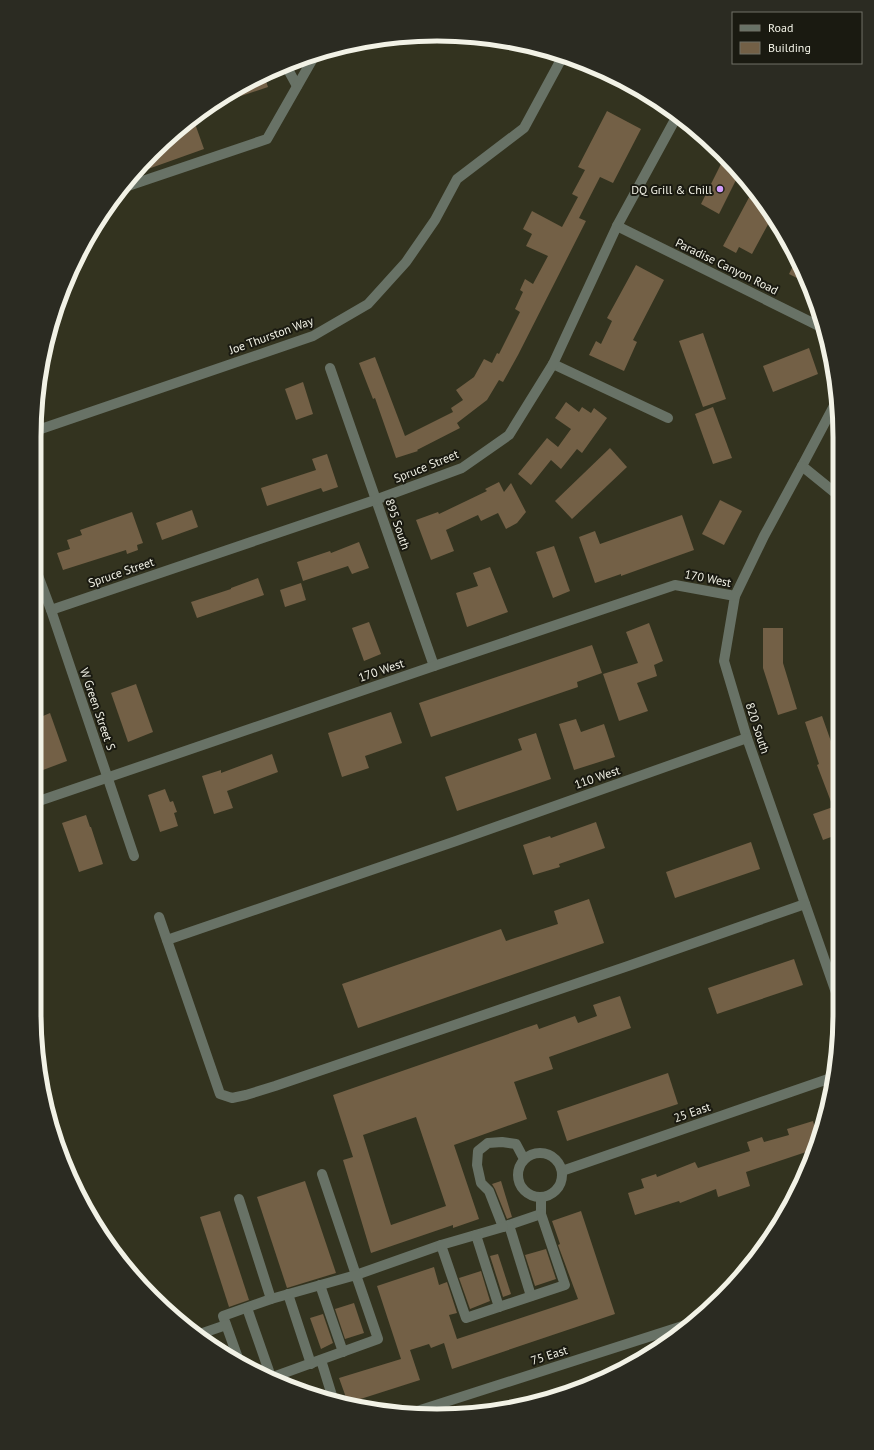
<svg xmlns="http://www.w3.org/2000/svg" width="874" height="1450" viewBox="0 0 874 1450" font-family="'PT Sans',sans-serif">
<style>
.building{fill:#736046;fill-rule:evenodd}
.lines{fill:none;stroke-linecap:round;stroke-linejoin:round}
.minor{stroke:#687266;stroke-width:10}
.poi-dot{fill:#d29dfd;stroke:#1a1a11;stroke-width:1.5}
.labels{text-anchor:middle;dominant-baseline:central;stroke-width:4;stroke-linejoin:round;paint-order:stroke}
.poi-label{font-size:12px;fill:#f2f2e6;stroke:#1a1a11;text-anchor:end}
.street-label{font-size:12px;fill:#f2f2e6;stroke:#1a1a11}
.rim{fill:none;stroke:#f2f2e6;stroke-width:5}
</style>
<rect width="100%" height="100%" fill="#33331f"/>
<g class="building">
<path d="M264 75 268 87 229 100 227 95Z"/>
<path d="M607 111 641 129 613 183 600 177 579 218 586 221 518 355 503 382 499 380 487 400 457 423 460 428 417 450 418 451 396 458 375 398 373 399 359 363 375 357 405 436 453 412 451 408 463 400 456 390 474 377 484 359 492 363 497 353 499 354 520 312 515 309 523 292 520 290 525 279 533 284 548 256 526 246 532 234 523 229 532 211 562 227 578 197 572 194 585 170 578 167Z"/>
<path d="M193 118 204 149 134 174 152 152Z"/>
<path d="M721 164 739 174 719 214 701 204Z"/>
<path d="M753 190 772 217 752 254 739 247 736 253 723 246Z"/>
<path d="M796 260 800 270 805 282 789 274Z"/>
<path d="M636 265 664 280 633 340 637 342 624 371 589 355 596 341 601 344 612 321 607 318Z"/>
<path d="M703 333 726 399 703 407 679 341Z"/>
<path d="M809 348 818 374 773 392 763 366Z"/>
<path d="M303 382 313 414 296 420 285 389Z"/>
<path d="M566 402 579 412 582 407 591 413 594 408 607 418 582 453 577 449 561 469 551 460 531 485 518 474 547 438 558 447 571 429 555 418Z"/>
<path d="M713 407 732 458 713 464 695 414Z"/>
<path d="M610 448 627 467 572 519 555 501Z"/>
<path d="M327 454 338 487 323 492 321 488 267 506 261 488 316 470 312 459Z"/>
<path d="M499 482 504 492 511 483 526 512 517 523 506 529 498 513 481 521 478 515 446 530 454 551 431 560 416 520 438 512 439 514 487 491 485 489Z"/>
<path d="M720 500 742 511 724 545 702 534Z"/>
<path d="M192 510 198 527 162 540 156 523Z"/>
<path d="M132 512 143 543 137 545 138 550 127 554 126 550 63 570 57 553 70 549 67 540 82 535 80 530Z"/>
<path d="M682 515 694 550 621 576V574L595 583 579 537 595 531 600 544Z"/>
<path d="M359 542 369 568 352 574 348 566 303 581 297 562 330 551 331 553Z"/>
<path d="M554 546 570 591 553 598 536 552Z"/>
<path d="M490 567 508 612 467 627 456 593 478 586 473 573Z"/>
<path d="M258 578 264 595 197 618 191 602 231 589V588Z"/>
<path d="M301 583 306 600 285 607 280 590Z"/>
<path d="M369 622 381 654 364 661 352 628Z"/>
<path d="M649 623 663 661 654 665 657 676 637 683 648 711 619 721 603 674 638 663 626 632Z"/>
<path d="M763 628H783V663L797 709 778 715 763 668Z"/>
<path d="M592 645 602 673 577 682 578 687 431 737 419 703Z"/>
<path d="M136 684 153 732 128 742 111 693Z"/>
<path d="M391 712 402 743 365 756 369 768 342 777 328 733Z"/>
<path d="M50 713 67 761 43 770 36 751V719Z"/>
<path d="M822 716 839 764V834L823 840 813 814 833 807 817 765 819 764 805 722Z"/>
<path d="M576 719 581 732 604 724 615 757 574 770 559 724Z"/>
<path d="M536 733 551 779 457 811 445 777 522 750 518 739Z"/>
<path d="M272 754 278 772 227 791 233 808 214 814 202 776 221 770V773Z"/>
<path d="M165 789 170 802 173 801 177 812 174 813 178 826 160 832 148 795Z"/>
<path d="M86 815 90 827H91L103 864 79 872 62 823Z"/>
<path d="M596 822 605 848 559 864 560 867 533 875 523 845 550 836 551 838Z"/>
<path d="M751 842 760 869 675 898 666 872Z"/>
<path d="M589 899 604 943 358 1028 342 984 501 929 506 941 558 924 554 911Z"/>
<path d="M794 959 803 985 717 1014 708 988Z"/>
<path d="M620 996 631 1028 549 1057 553 1069 514 1082 527 1119 454 1145 479 1219 453 1228V1225L371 1253 343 1160 353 1157 333 1095 537 1024 539 1029 575 1016 578 1023 597 1016 593 1005ZM416 1117 446 1206 391 1225 363 1135Z"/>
<path d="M668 1073 678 1104 567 1141 557 1111Z"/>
<path d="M813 1121 816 1132 821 1131 819 1143 815 1149 746 1172 750 1186 718 1197 716 1189 680 1203 679 1201 635 1215 628 1193 644 1188 641 1179 656 1174 657 1177 695 1162 698 1168 750 1151 747 1142 762 1137 764 1142 789 1135 787 1129Z"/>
<path d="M305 1181 336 1273 287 1288 257 1197Z"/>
<path d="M501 1181 512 1217 507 1219 495 1189 492 1184Z"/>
<path d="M220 1211 249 1300 229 1307 200 1217Z"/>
<path d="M581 1211 615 1314 452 1369 444 1343 431 1348 429 1344 410 1350 420 1380 348 1403 339 1378 401 1359 377 1286 434 1267 439 1285 447 1282 457 1313 449 1315 457 1339 578 1299 558 1245 560 1244 552 1221Z"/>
<path d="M546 1249 556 1279 535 1286 525 1255Z"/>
<path d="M498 1254 511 1294 503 1297 490 1256Z"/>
<path d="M481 1271 490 1301 470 1309 459 1278Z"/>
<path d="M354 1303 364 1333 345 1339 335 1309Z"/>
<path d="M323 1314 333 1343 321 1349 310 1318Z"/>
</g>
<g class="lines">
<g class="minor">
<path d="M285 64 297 86"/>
<path d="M122 188 267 139 315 55"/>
<path d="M617 226 825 329"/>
<path d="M553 364 668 418"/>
<path d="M330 368 434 666"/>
<path d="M837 400 802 466 839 496"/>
<path d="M35 431 313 336 368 304 406 262 435 220 457 179 524 128 563 56"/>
<path d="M802 466 764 536 735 596 724 661 747 738 839 1001"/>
<path d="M36 570 51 610 134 856"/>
<path d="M51 610 375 500 462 468 509 435 553 364 617 226 677 116"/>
<path d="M39 801 434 666 675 585 735 596"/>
<path d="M159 917 220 1094 232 1098 246 1095 275 1086 628 966 805 904"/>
<path d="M167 940 456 841 747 738"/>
<circle cx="540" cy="1175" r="22"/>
<path d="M524 1159 516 1144 502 1142 488 1143 478 1151 477 1165 481 1183 489 1191 503 1227 541 1214V1197"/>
<path d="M562 1171 831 1078"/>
<path d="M322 1174 356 1275 441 1245"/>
<path d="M239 1199 271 1299 223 1316 239 1361"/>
<path d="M509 1225 531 1296"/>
<path d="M503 1227 441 1245 466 1318 565 1285 541 1214"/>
<path d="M476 1235 499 1307"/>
<path d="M320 1285 343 1352"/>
<path d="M288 1294 311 1364"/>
<path d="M271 1299 356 1275 378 1339 273 1377"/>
<path d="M247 1308 271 1377"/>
<path d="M197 1335 226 1325"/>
<path d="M321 1360 334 1402"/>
<path d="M411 1413 695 1322"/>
</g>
</g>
<circle class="poi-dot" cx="720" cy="189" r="4"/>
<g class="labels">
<g class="poi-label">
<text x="712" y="189">DQ Grill &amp; Chill</text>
</g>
<g class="street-label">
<text transform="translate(727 266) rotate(26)">Paradise Canyon Road</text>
<text transform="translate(271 335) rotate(-20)">Joe Thurston Way</text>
<text transform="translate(426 466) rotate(-22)">Spruce Street</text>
<text transform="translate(398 524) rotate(71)">895 South</text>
<text transform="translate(121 572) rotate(-19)">Spruce Street</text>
<text transform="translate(708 578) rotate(11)">170 West</text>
<text transform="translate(381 670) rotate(-19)">170 West</text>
<text transform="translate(98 709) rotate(71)">W Green Street S</text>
<text transform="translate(758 728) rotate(72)">820 South</text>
<text transform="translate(597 777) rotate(-19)">110 West</text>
<text transform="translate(692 1112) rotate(-19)">25 East</text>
<text transform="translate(549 1355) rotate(-18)">75 East</text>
</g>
</g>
<path d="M0 0H874V1450H0ZM437 41H437A396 396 0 0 1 833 437V1013A396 396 0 0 1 437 1409H437A396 396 0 0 1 41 1013V437A396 396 0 0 1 437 41Z" fill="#2b2b22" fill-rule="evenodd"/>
<path class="rim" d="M437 41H437A396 396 0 0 1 833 437V1013A396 396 0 0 1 437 1409H437A396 396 0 0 1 41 1013V437A396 396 0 0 1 437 41Z"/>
<rect x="732" y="12" width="130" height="52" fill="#1a1a11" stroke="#707066"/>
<rect x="740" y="25" width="20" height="6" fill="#687266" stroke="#707066"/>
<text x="768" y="32" font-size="12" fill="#f2f2e6">Road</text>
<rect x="740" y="42" width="20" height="12" fill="#736046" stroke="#707066"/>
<text x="768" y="52" font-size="12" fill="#f2f2e6">Building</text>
</svg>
